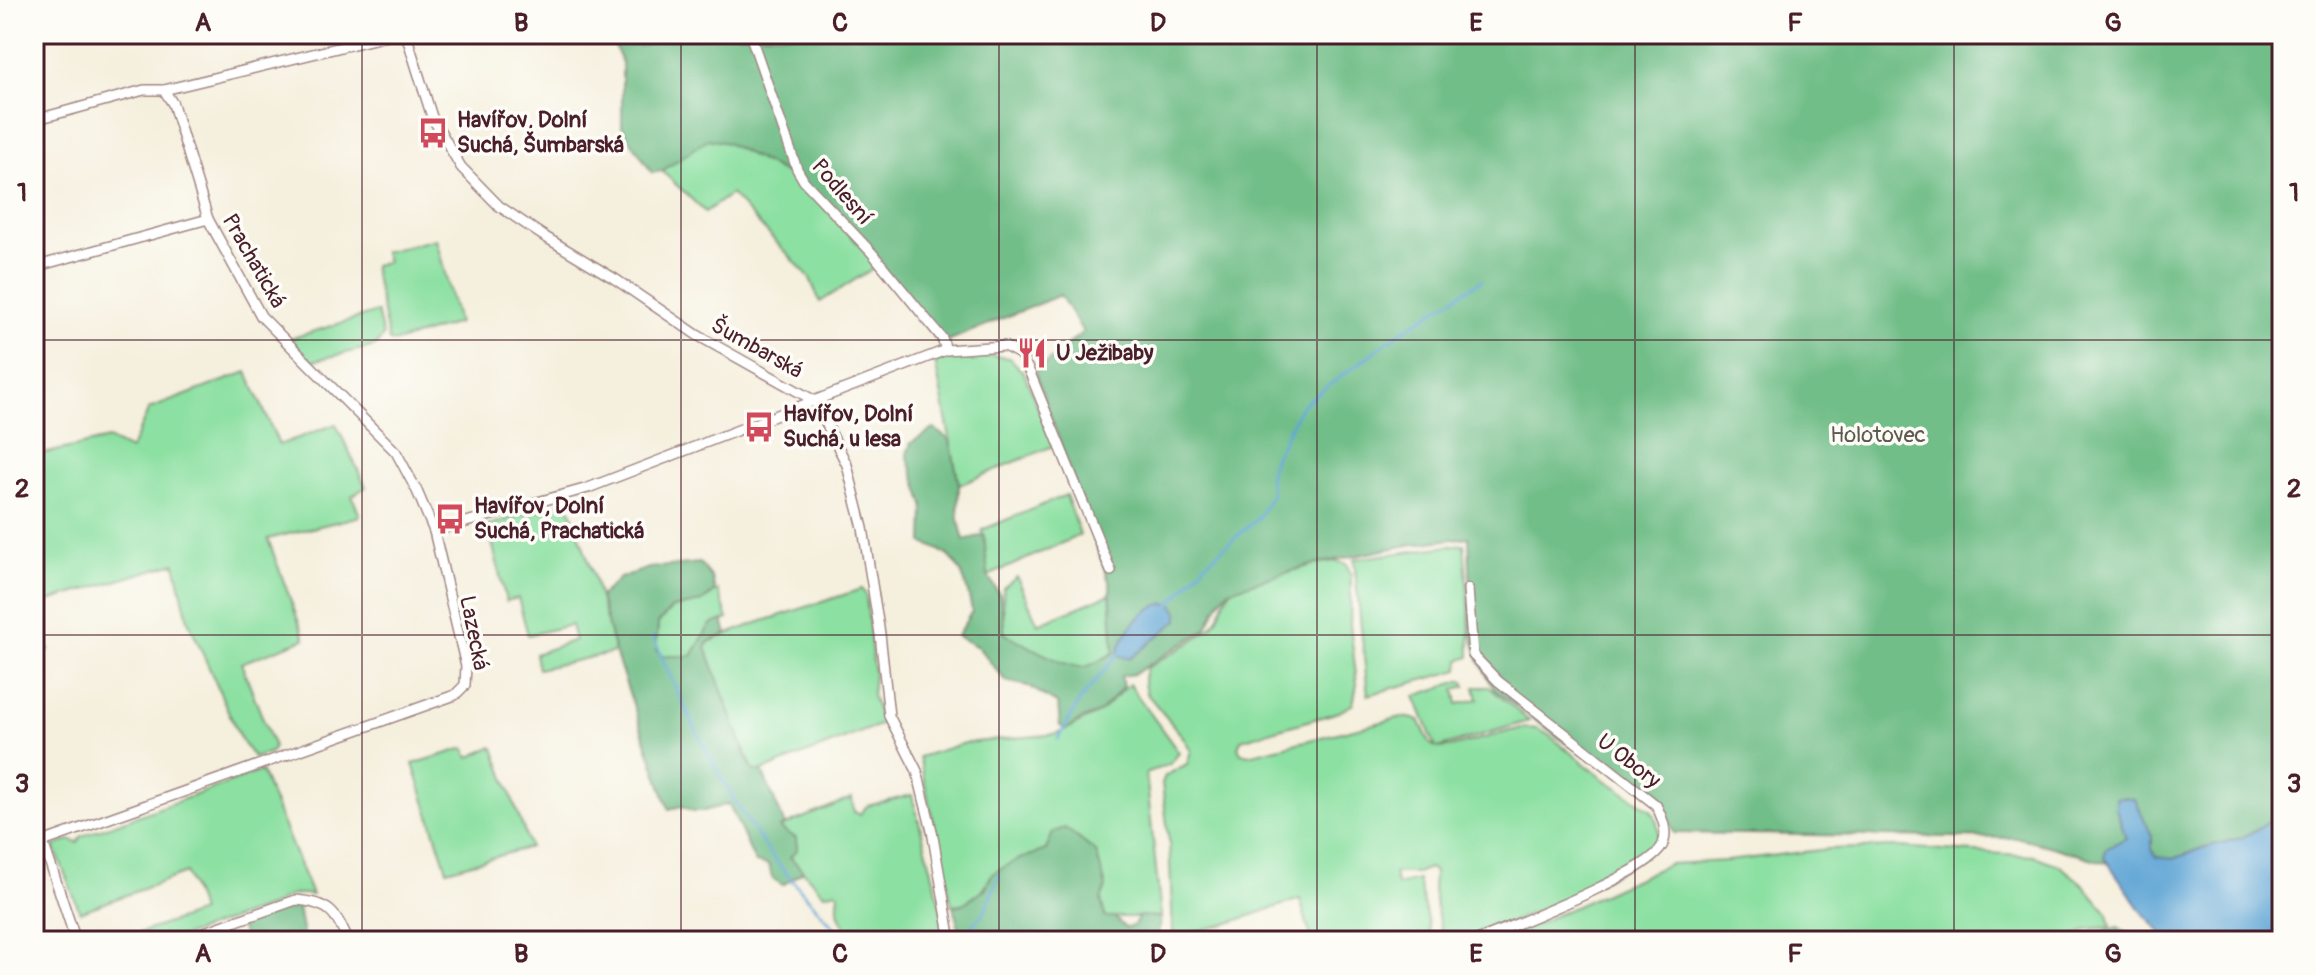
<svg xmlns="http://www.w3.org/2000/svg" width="2316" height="975" viewBox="0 0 2316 975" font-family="Pangolin,sans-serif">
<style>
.green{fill:#8ce0a2;stroke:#6b8066;stroke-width:2}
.forest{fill:#71be88;stroke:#5e6e5a;stroke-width:2}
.water{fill:#5fa5d5;stroke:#546280;stroke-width:2}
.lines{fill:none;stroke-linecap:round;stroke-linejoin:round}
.stream{stroke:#5fa5d5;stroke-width:3}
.street-casing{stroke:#a08784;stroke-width:12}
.street{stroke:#fff;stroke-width:9}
.grid{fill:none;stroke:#4a1f2b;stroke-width:2;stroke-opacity:0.55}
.labels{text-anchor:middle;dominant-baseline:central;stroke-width:7;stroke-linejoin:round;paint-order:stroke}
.poi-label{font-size:22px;font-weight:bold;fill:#4a1f2b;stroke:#fdfcf7;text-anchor:start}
.street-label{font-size:22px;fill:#4a1f2b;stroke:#fdfcf7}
.park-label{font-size:22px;fill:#5e594f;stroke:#fdfcf7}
.neatline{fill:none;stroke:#4a1f2b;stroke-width:3}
.grid-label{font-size:26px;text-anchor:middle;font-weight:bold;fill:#4a1f2b}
</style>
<rect width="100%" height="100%" fill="#fdfcf7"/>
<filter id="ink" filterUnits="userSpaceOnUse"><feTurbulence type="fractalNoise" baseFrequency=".0125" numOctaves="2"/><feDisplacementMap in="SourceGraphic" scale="16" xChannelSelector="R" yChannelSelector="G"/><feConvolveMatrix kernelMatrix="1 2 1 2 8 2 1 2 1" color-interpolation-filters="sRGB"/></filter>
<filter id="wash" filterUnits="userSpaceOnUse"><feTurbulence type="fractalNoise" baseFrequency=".006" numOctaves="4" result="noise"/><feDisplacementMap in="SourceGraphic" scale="32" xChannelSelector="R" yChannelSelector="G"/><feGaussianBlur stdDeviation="1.8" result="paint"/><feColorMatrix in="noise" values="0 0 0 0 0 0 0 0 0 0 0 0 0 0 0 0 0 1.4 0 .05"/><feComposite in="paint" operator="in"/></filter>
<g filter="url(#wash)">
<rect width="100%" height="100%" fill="#f5efdd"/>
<g class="green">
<path d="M708 138 727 142 802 182 878 265 820 302 810 278 731 194 705 212 662 171Z"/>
<path d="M436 239 458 323 395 342 389 341 373 266 387 262 384 252Z"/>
<path d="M377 312 383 336 375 346 312 361 289 339Z"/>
<path d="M972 354 1010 358 1024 373 1053 446 959 485 935 361Z"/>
<path d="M247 372 279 445 336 424 366 487 352 496 360 516 268 539 305 639 241 663 274 747 271 752 254 758 240 738 188 620 175 563 36 605 49 650 34 656V456L108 439 130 450 149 409Z"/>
<path d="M1066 495 1080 535 988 576 982 530Z"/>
<path d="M568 502 593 574 615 652 538 669 535 654 575 640 571 625 528 635 518 598 506 601 488 525Z"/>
<path d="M1464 544 1469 607 1470 657 1460 660 1459 670 1368 695 1354 559Z"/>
<path d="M1336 561 1346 564 1351 574 1350 625 1357 684 1353 704 1339 712 1241 740 1238 747 1241 753 1249 755 1402 717 1419 720 1430 743 1436 748 1415 696 1463 680 1466 686 1455 689 1458 704 1478 699 1475 687H1489L1529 721 1437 748 1450 747 1522 728 1538 729 1550 736 1601 777 1651 810C1658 821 1661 834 1655 845 1641 868 1492 933 1461 940 1455 941 1449 941 1443 941L1433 891 1434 872 1429 868 1416 873H1394L1397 885 1418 880 1432 941H1312L1300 899 1223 925 1178 935 1173 933 1169 841 1162 783 1165 776 1187 764 1191 751 1183 737 1147 694C1143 685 1143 676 1147 668 1165 657 1200 639 1213 625 1224 613 1221 597 1235 587L1315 564Z"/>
<path d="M1017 577 1038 624 1110 594 1114 653C1105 657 1095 665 1085 667 1065 671 1024 642 1004 634L1003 588Z"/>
<path d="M862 589 866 595 874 676 872 695 882 724 762 771H754L733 724 706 648 708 642 751 625Z"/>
<path d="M718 590 728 619 710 625 692 656H662L656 650 658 623 672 608 701 602Z"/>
<path d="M1129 684 1179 753 1170 764 1146 773 1161 917H1105L1101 900 1106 887 1096 852 1065 828 1053 832 1046 850 992 874C985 890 971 905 952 905L919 757 965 743 1057 734 1099 713Z"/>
<path d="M491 747 494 748 530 847 447 870 413 764 465 748 469 758Z"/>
<path d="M261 771 312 895C295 892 288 895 274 905L169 941H142L139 933 201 912 186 873 80 912 54 846 70 840 78 843 82 836Z"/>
<path d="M912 795 935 883 945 927V941H928L926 939 854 941C842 921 835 917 839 894L836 891 824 894 790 857 797 850 796 838 778 828 852 798 854 812 860 814 867 806Z"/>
<path d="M1898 847 2034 856 2059 865 2084 885 2108 914 2111 927 2088 929 2067 941H1499L1669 864 1727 861 1829 849Z"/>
</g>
<g class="forest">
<path d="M615 34H622L639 46 693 34H2282V810L2255 831 2240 838 2202 848 2174 859 2156 858 2152 849V835L2116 809 2126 838 2104 857 2107 863 2020 838 1674 833 1660 800 1620 772 1560 739 1494 689 1479 660 1472 635 1469 537 1408 545 1315 564 1229 590 1220 601 1206 629 1134 674 1121 676 1123 687 1099 713 1082 719 1067 729 1060 726 1058 704 1028 686 1006 681 978 647 957 636 972 611C965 576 960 555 923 543L924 505 907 454 911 443 934 429 950 440 959 485 958 518 964 540 984 535 988 576 1000 595 1005 634C1024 642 1065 669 1084 667 1093 666 1105 657 1114 653L1110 584 1035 372 1083 332 1060 295 940 344 891 280 802 182 727 143 708 139 662 171 652 173 622 127V63L612 39Z"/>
<path d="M700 563 712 578 715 591 701 602 672 608 658 623 656 650 662 656H692L710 625 723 620 727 634 708 642 706 648 748 761 754 771H762L785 825 780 828 796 838 797 850 790 857 803 871 783 885 772 878 769 865 755 862 729 804 704 811H693L682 806 669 809 615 652 600 596 620 578 649 568Z"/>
<path d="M1065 828 1096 852 1106 887 1101 900 1105 917H1114L1125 928 1133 926 1140 916 1161 917 1157 941H962L953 906 963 904 985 889 992 874 1017 860 1046 850 1053 832Z"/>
<path d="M297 902 304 941H246L239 924Z"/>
<path d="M2118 927 2138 941H2073Z"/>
</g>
<g class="water">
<path d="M1165 603 1173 605 1178 612V620L1130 659 1117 655C1122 634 1142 608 1165 603Z"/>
<path d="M2125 797 2135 799 2152 836V849L2156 857 2174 859 2202 848 2240 838 2255 831 2282 810V937L2279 936 2272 941H2169L2144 914 2104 857 2105 849 2126 838 2116 809V798Z"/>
</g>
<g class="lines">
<g class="stream">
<path d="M1170 605 1205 564 1258 518 1272 494 1269 477 1274 458 1301 406 1398 334 1482 280"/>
<path d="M653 637C685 711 719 782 766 848 790 881 820 910 846 941"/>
<path d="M1058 739 1080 700 1118 654"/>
<path d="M959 939 984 913 999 875"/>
</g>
</g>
</g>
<g filter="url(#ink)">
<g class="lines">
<g class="street-casing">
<g id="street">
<path d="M406 34 432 117 461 167 499 206 542 235 615 279 697 335 815 401 847 465 863 528 880 634 889 716 917 771 932 831 951 941"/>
<path d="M750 34 797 169 804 181 872 253 942 338 946 350"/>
<path d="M164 90 395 34"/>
<path d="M34 120 144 90H164L173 104 208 219 261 316 396 452 417 491 434 531 466 666 465 685 455 695 34 845"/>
<path d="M34 267 208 219"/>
<path d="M434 531 588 488 946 350 1004 346 1020 354 1030 373 1111 571"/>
<path d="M1468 589 1473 655 1498 681 1656 805C1662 817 1669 833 1662 846 1650 873 1508 927 1475 941"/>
<path d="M43 842 76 941"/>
<path d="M179 941 296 900C329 903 336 912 348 941"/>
</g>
</g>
<use href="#street" class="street"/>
</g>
</g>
<path class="grid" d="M362 34V941M681 34V941M999 34V941M1317 34V941M1635 34V941M1954 34V941M34 340H2282M34 635H2282"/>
<defs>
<g id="bus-bare" transform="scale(2.4)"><path d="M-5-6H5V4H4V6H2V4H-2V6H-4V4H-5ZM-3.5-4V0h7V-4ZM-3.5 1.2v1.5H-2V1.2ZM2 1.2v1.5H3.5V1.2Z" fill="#d1495b" stroke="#fdfcf7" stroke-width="2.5" paint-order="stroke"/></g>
<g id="restaurant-bare" transform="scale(2.4)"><path d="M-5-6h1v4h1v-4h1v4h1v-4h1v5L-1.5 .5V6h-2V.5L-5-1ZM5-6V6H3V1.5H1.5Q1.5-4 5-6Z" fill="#d1495b" stroke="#fdfcf7" stroke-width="2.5" paint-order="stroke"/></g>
</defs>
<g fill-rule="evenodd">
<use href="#bus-bare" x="433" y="133"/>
<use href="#restaurant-bare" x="1032" y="353"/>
<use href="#bus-bare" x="759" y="427"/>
<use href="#bus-bare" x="450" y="519"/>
</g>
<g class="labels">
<g class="poi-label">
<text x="457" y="120">Havířov, Dolní<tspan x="457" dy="25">Suchá, Šumbarská</tspan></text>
<text x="1056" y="353">U Ježibaby</text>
<text x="783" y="414">Havířov, Dolní<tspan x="783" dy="25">Suchá, u lesa</tspan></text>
<text x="474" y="506">Havířov, Dolní<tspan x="474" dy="25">Suchá, Prachatická</tspan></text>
</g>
<g class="street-label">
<text transform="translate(842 192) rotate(49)">Podlesní</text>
<text transform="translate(254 261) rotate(60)">Prachatická</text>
<text transform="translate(757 348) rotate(29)">Šumbarská</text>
<text transform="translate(474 633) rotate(79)">Lazecká</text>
<text transform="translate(1629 761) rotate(38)">U Obory</text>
</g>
<g class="park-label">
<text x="1878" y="435">Holotovec</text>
</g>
</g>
<rect width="2316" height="975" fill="none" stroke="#fdfcf7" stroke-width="88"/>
<rect x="44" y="44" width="2228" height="887" class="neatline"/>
<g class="grid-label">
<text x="203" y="31">A</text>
<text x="521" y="31">B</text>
<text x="840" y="31">C</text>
<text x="1158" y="31">D</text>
<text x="1476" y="31">E</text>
<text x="1795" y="31">F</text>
<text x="2113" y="31">G</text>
<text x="22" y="201">1</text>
<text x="2294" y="201">1</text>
<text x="22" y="497">2</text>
<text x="2294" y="497">2</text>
<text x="22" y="792">3</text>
<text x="2294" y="792">3</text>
<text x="203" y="962">A</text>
<text x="521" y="962">B</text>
<text x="840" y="962">C</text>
<text x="1158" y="962">D</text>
<text x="1476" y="962">E</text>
<text x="1795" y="962">F</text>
<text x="2113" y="962">G</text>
</g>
</svg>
